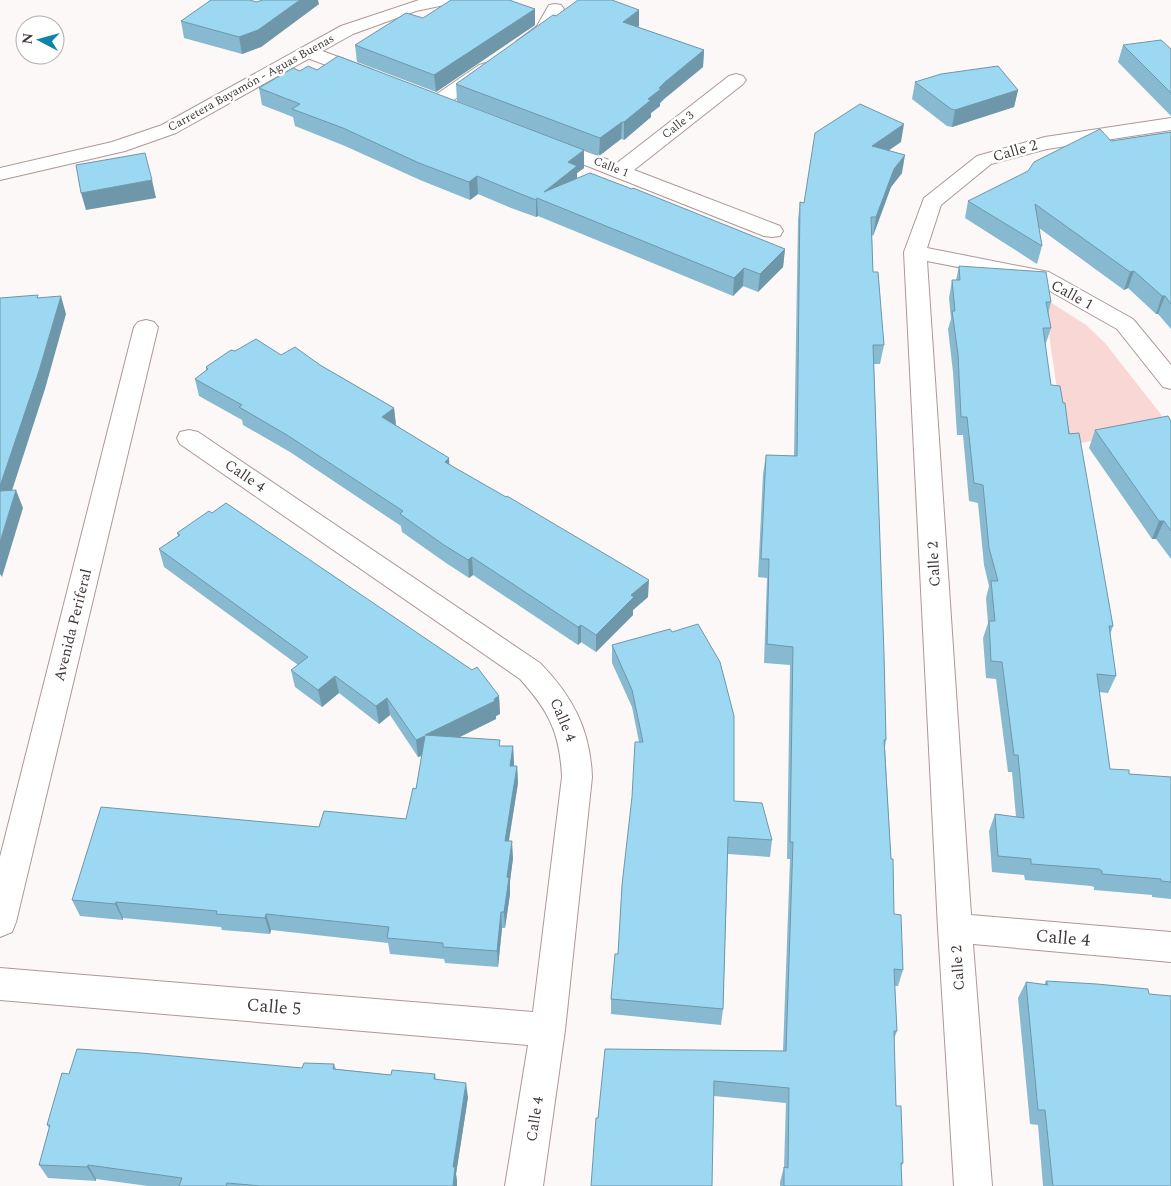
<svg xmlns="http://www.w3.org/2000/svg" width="1171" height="1186" viewBox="0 0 1171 1186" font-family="Spectral,serif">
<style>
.green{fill:#f8d7d4}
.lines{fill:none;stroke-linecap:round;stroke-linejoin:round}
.street-casing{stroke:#ad9896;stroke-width:2}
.secondary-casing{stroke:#ad9896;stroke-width:2}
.street{fill:#fff;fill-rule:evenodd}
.secondary{fill:#fff;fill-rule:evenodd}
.wall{fill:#87bad1}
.shaded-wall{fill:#6e97aa}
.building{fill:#9dd8f3;stroke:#6e97aa}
.labels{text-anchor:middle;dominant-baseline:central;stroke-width:5;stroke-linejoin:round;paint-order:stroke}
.far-street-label{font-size:12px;fill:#423939;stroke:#fff}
.street-label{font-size:15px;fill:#423939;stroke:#fff}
.near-street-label{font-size:18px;fill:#423939;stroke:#fff}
</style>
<rect width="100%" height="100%" fill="#fcf8f7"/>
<path class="green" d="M1044 298 1086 325 1105 343 1170 426 1065 446Z"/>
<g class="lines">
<g class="street-casing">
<g id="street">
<path d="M555 4 561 5 564 9C555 25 542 50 519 45L517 41 537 26 549 5Z"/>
<path d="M309 46 373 70 375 74 373 78 366 80 302 56 300 52 302 48Z"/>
<path d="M486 63 493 65 495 69 493 73 445 106 438 108 431 106 428 102 431 98 479 65Z"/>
<path d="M736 74 743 76 746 80 743 84 634 170 780 226 783 231 780 236 772 237 764 236 542 148 539 144 542 140 549 138 617 163 729 76Z"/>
<path d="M1171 118V130L1047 149 991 164 941 205 927 248 1049 272 1133 319 1171 365V389L1163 387 1117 329 1034 282 927 261 971 915 1171 932V962L973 944 992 1186H954L938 928 904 252 924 198 977 156 1045 137Z"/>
<path d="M146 320 154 322 158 327 16 922 12 932 0 937V857L134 327 138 322Z"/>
<path d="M189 430 198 432 540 663C573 697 590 729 592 777L565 1030 543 1186H505L528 1045 0 1000V968L533 1012 562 777C560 733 549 711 520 679L180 444 177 438 180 432Z"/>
</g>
</g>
<g class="secondary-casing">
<path id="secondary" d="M419 0H452L449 4 416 11 353 34 176 133 125 151 0 180V168L112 142 162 125 341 26Z"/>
</g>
<use href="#street" class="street"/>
<use href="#secondary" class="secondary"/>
</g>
<g class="wall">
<path d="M256 2 319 4 261 47 242 54 184 38 181 21Z"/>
<path d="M535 9V25L436 92 357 62 355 45 423 18Z"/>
<path d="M556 16 639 26 638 27 704 50 703 67 664 99 660 103V106L651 113V117L624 140 621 139 599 156 457 101 456 84Z"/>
<path d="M1123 45 1171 49V116L1118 62Z"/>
<path d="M300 71 584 168 577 173V179L785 249 783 267 758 292 743 286 733 296 538 216 536 217 511 208 478 194 470 200 420 180 345 146 295 126 293 117 262 105 259 88Z"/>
<path d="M915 82 1018 90 1014 107 952 127 947 126 912 99Z"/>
<path d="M1171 132V329L1158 314H1156L1128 288 1124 290 1039 228 1042 246 1037 264 965 218 968 201 1111 141Z"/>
<path d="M901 142 889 150 902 173 891 187 873 236 872 235 873 272 884 345 880 364H874L886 740 885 747 894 914 903 970 898 986H895L897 1031 894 1039 896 1106 903 1163 901 1167 902 1186H780V1182L784 1167 786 1103 714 1096 598 1118 783 1051 790 859H787L790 665 764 663 767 578 758 577 763 474 766 455 794 456 798 220 800 202 804 203Z"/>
<path d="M959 266 1051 302 1048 314 1051 328 1045 346 1051 385 1063 403 1113 626 1110 635 1116 676 1108 693 1099 692 1110 769 1129 774 1171 777V899L1152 897V895L1094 890V887L1091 886 1025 880 1024 875 992 872 989 831 995 814 1016 817 1012 772H1008L996 679 986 678 983 638 988 623 986 598 989 586 984 565 978 503 969 501 963 435H957L953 372 948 329 951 319 949 298 952 280H956Z"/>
<path d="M235 351 281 355 320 365 394 408 396 425 449 464 648 597 633 610V615L596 652 581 642 578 645 473 575 469 578 446 563 402 532 401 526 290 452 243 425 242 420 199 396 195 379 206 370V367Z"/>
<path d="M1171 421V559L1156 539H1152L1089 448 1095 430Z"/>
<path d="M177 533 499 696 500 714 496 716V719L458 737 501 746H513L514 766H517L518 783 509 841 513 858 510 881V894L505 928H502L498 967 445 963 444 959 390 954 388 943 271 930 270 934 222 930 221 927 123 918V920L80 916 72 900 319 827 406 819 416 789 422 756 418 757 390 715 379 724 339 693 322 707 295 687 291 670 298 665 164 567 159 549 178 536Z"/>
<path d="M612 645 734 801 772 840 770 857 728 854 723 1009 721 1025 611 1014V999L618 954 639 742 632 707 612 663Z"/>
<path d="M1046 981 1171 1186H1043L1038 1125 1030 1124 1018 998 1026 982 1044 985Z"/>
<path d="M334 1064 336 1069 391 1075 435 1074 436 1080 468 1097 456 1174 457 1181V1186H148L96 1179V1181L48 1178 39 1165 49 1128 47 1125 69 1074 302 1068Z"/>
</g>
<g class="shaded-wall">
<path d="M300 0H318L319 4 261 47 242 54 239 37Z"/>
<path d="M535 9V25L436 92 434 75Z"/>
<path d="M639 10V26L623 39V22Z"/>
<path d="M704 50 703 67 664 99 660 103V106L651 113V117L624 140V122L665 82Z"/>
<path d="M1018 90 1014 107 952 127 955 110Z"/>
<path d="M622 122 621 139 599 156 600 138Z"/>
<path d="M904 124 901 142 869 164 872 146Z"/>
<path d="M584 150V168L577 173V183L544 192 568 162Z"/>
<path d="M905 155 902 173 891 187 873 236 876 217 894 169Z"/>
<path d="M477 176 478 194 470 200 469 182Z"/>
<path d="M152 180 156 198 86 210 81 193Z"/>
<path d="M537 198 538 216 536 217V200Z"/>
<path d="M785 249 783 267 758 292 760 274Z"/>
<path d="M744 268 743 286 733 296 734 278Z"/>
<path d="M1134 271 1128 288 1124 290 1130 272Z"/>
<path d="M61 296 66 314 45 389 6 509 0 494V486Z"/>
<path d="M1162 296H1165L1158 314H1156Z"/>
<path d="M394 408 396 426 382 417Z"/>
<path d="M449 458 450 476 445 462Z"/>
<path d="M16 490 23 508 2 577 0 574V542Z"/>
<path d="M1159 521H1164L1156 539H1152Z"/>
<path d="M472 557 473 575 469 578 468 560Z"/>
<path d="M649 580 648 597 633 610V615L596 652V635L631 595Z"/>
<path d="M581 625V642L578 645V627Z"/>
<path d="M335 676 339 693 322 707 318 690Z"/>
<path d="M499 696 500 714 496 716V719L428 753 425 735Z"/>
<path d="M387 698 390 715 379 724 376 706Z"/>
<path d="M425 736 427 753 418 757 416 740Z"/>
<path d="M513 746 514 763 512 783 510 766Z"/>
<path d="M517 766 518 783 506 857 505 841Z"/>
<path d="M512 841 513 858 510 881V894L505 928 504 912 507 877Z"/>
<path d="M116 902 123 918V920L115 904Z"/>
<path d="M501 912 502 928 498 967 497 951Z"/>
<path d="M266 914 271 930 270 934 265 918Z"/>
<path d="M466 1083 468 1097 456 1174 457 1181V1186H453V1167Z"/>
<path d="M88 1165 96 1179V1181L87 1167Z"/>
</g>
<g class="building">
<path d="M211 0H250L256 2 263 0H300L258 30 239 37 181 21Z"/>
<path d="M451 0H509L535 9 434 75 355 45 406 13 423 18Z"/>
<path d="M578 0H612L639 10 623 22 704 50 665 82 659 88 661 89 648 99 651 100 624 122H622L600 138 456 84 553 15 556 16Z"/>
<path d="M1161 40 1171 49V93L1123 45Z"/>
<path d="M338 56 584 150 568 162 577 166 544 192 590 173 632 189 633 188 785 249 760 274 744 268 734 278 537 198 536 200 511 190 477 176 469 182 419 163 343 128 292 109 300 104 259 88 293 68 300 71 308 66 317 70Z"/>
<path d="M998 66 1018 90 955 110 951 109 915 82 941 74Z"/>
<path d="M860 104 904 124 872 146 905 155 894 169 876 217H871L873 272H878L884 345H873L884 654 886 740H884L891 859H893L894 914 901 915 903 970 894 969 897 1031H894L896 1106H901L903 1163H901L902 1186H784V1167L788 1168 789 1088 714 1081 712 1186H591L596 1118H598L605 1049 786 1051 793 842H790L793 647 767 644 769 559H761L766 455 797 456 800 202 804 203 815 133Z"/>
<path d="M1100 129 1111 141 1171 132V304L1165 296H1162L1134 271 1130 272 1035 204 1042 246 968 201 1028 171 1034 162Z"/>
<path d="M145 153 152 180 81 193 76 165Z"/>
<path d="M959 266 1046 272 1051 302H1046L1051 328H1043L1051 385 1060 386 1063 403H1065L1069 434 1079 433 1113 626H1109L1116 676 1097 674 1110 769 1129 770V774L1171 777V882L1161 881V879L1102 874V871L1099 869 1031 864V859L998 856 995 814 1024 818 1018 755H1014L1002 662 991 661 989 621H995L991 581H998L989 548 983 485 974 483 967 417H961L958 354 952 311H955L952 280H960Z"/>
<path d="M38 295 37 298 61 296 39 371 0 486V298Z"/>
<path d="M256 339 281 355 295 347 320 365 394 408 382 417 449 458 445 462 506 497 507 496 649 580 631 595 634 597 596 635 581 625 578 627 472 557 468 560 444 545 400 514 403 511 287 435 239 407 242 405 195 379 208 369 206 367 231 350 235 351Z"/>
<path d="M1168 416 1171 421V531L1164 521H1159L1095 430Z"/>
<path d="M16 490 0 542V491Z"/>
<path d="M226 503 472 670 477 667 499 696 494 699 495 701 425 735 500 740 499 746H513L510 766H517L505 841H512L507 877 509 878 504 912H501L497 951 443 947V943L387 938 389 927 266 914 265 918 216 914 217 911 116 902 115 904 72 900 101 807 319 827 324 811 406 819 413 788 416 789 425 736 416 740 387 698 376 706 335 676 318 690 291 670 308 657 159 549 180 535 177 533 209 511 212 513Z"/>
<path d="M698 624 720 662 734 716V801L762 803 772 840 728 837 723 1009 611 999 615 954H618L622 885 632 797 635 742H643L632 690 612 645 670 629 672 632Z"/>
<path d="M1046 981 1097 984 1148 989 1149 994 1171 996V1186H1053L1045 1110H1038L1026 982 1048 985Z"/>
<path d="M77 1049 141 1053 302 1068 304 1063 334 1064 333 1069 391 1075 392 1070 435 1074 434 1079 466 1083 453 1167H455L453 1186H261L227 1183 226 1186H179L182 1178 88 1165 87 1167 39 1165 50 1125H47L62 1073 69 1074Z"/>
</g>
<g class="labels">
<g class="far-street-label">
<text transform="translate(251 83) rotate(-29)">Carretera Bayamón - Aguas Buenas</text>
<text transform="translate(678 125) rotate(-38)">Calle 3</text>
<text transform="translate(611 167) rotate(21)">Calle 1</text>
</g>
<g class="street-label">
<text transform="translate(1015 151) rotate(-16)">Calle 2</text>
<text transform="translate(1072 295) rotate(29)">Calle 1</text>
<text transform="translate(245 476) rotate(34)">Calle 4</text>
<text transform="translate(934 564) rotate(-93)">Calle 2</text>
<text transform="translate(73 625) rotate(-76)">Avenida Periferal</text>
<text transform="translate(563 720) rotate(67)">Calle 4</text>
<text transform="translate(958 968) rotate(-94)">Calle 2</text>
<text transform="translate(535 1119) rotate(-81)">Calle 4</text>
</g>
<g class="near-street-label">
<text transform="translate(1063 938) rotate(5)">Calle 4</text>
<text transform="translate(274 1007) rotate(5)">Calle 5</text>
</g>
</g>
<g transform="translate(40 40) rotate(276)"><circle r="24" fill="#ffffff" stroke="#b3b0b0"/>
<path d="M0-4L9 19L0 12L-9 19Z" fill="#0d84a9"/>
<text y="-8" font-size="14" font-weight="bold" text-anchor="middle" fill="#423939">N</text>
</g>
</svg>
